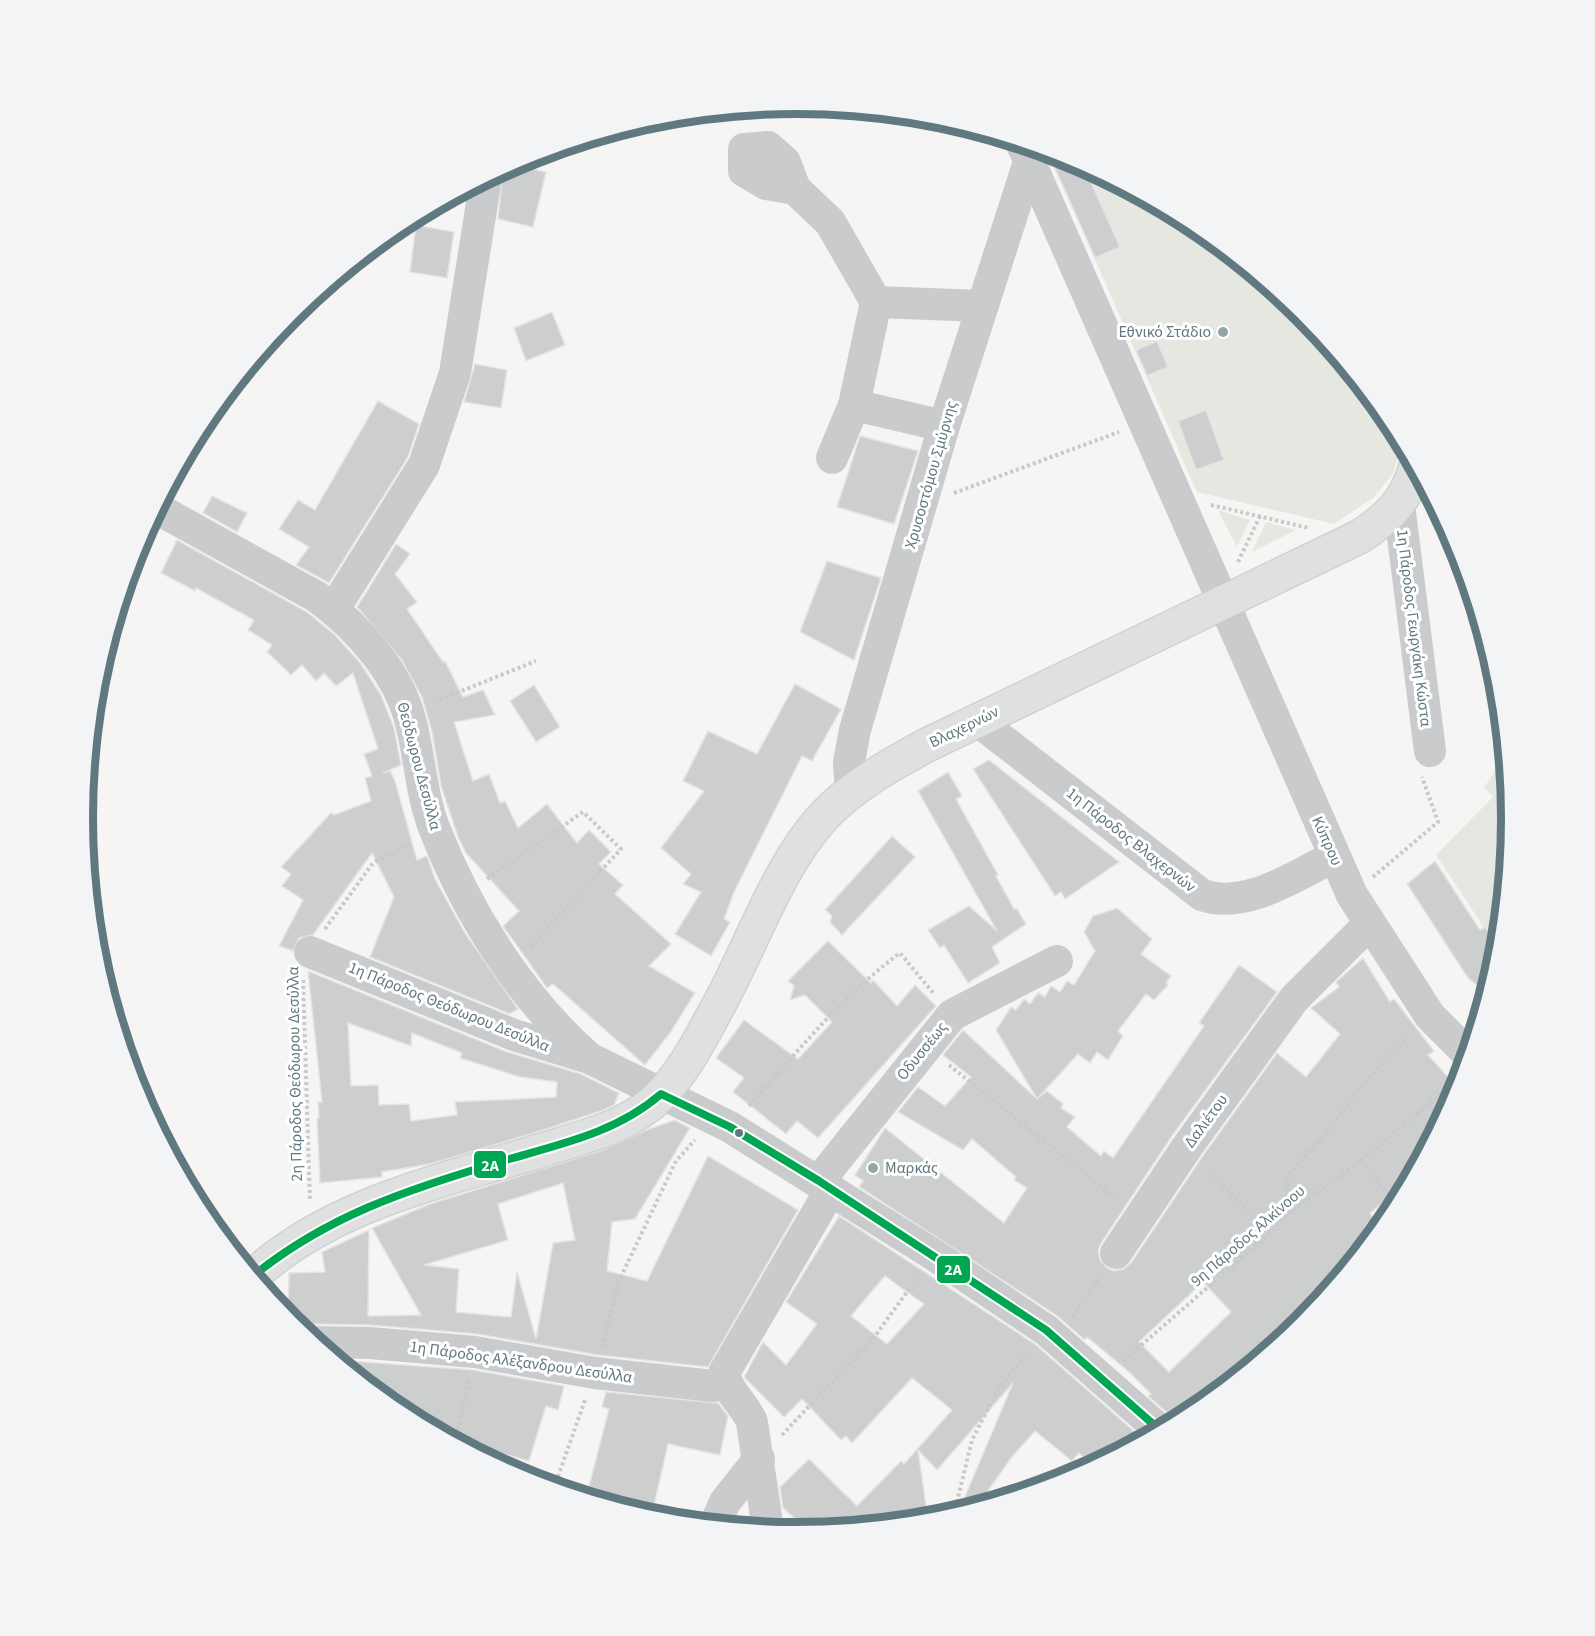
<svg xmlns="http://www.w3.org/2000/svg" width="1595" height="1636" viewBox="0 0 1595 1636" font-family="'Source Sans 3',sans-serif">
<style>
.green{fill:#e6e7e1}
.building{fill:#cdcfcf;stroke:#e5e4e4;stroke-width:1.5;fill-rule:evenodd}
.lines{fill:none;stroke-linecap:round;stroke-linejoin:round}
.major-casing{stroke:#d1d2d2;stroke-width:36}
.path{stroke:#c7c9ca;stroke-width:4;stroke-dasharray:3 3;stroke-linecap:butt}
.minor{stroke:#cacbcc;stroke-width:32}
.major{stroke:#dfe0e0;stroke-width:33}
.bus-1-casing{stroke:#fff;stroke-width:12}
.bus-1{stroke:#00a651;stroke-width:8}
.poi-dot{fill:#94a4a9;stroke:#fff;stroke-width:2}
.bus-dot{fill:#607980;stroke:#fff;stroke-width:2}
.labels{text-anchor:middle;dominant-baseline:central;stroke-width:6;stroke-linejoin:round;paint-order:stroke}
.poi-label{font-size:16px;fill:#607980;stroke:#fff;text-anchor:end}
.street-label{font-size:16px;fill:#607980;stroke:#fff}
.rim{fill:none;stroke:#607980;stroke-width:8}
.line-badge{stroke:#fff;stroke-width:2}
.badge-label{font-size:16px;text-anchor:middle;font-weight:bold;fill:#fff}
</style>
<rect width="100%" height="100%" fill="#f6f5f4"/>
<g class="green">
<path d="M1047 150 1071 158 1195 224 1303 313 1392 421 1404 443 1392 475 1374 497 1334 524 1197 492Z"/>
<path d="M1218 510 1250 520 1237 547Z"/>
<path d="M1266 522 1296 530 1252 552Z"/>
<path d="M1506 757 1512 818 1499 950 1436 855 1493 797 1484 787Z"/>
</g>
<g class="building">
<path d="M1047 150 1083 164 1120 247 1095 258Z"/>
<path d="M512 164 546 172 533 227 498 219 503 169Z"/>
<path d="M416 225 454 232 447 278 410 272Z"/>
<path d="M552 312 565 345 526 361 514 328Z"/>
<path d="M1157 341 1168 367 1147 376 1136 350Z"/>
<path d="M475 364 507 370 501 408 464 402Z"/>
<path d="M378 401 419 424 408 457 329 583 296 565 309 547 279 529 298 500 315 510Z"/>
<path d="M1206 410 1224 460 1196 470 1178 421Z"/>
<path d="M860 436 918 451 894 524 837 507Z"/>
<path d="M212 496 247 513 237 532 203 513Z"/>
<path d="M177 540 307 612 335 635 361 664 381 695 394 728 401 765 383 773 390 771 395 781 417 860 427 856 435 879 465 933 518 1009 510 1014 370 957 394 897 372 853 313 935 299 938 293 951 279 946 303 900 282 886 291 874 281 867 331 813 334 815 371 801 365 778 372 776 364 754 378 749 353 673 336 686 324 673 316 681 302 665 291 675 267 652 272 645 248 630 254 620 196 588 195 591 161 573Z"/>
<path d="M396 544 410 554 395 574 417 602 407 609 443 662 445 661 463 697 483 690 495 715 454 722 473 781 489 774 500 803 505 801 518 828 547 804 577 843 589 830 611 852 599 864 623 885 615 894 671 944 649 966 695 993 670 1033 645 1065 553 984 547 988 503 926 519 911 466 853 458 837 441 786 432 732 422 697 401 659 357 607Z"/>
<path d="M827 561 881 578 854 660 800 632Z"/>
<path d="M795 684 841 709 812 761 802 756 734 892 724 919 730 922 711 956 675 934 701 892 683 884 691 874 661 848 704 791 683 781 708 731 757 754Z"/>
<path d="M534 685 560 727 536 742 510 701Z"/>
<path d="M989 760 1119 862 1065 899 1061 892 1055 896 973 769Z"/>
<path d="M948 772 962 796 956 799 998 875 996 876 1014 909H1017L1026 924 992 947 1000 963 968 983 944 945 940 948 928 930 969 906 997 931 918 791Z"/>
<path d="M892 836 915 857 842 935 830 922 832 916 825 910Z"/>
<path d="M1435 861 1480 930 1485 927 1499 950 1488 994 1468 978 1407 884Z"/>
<path d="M1117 908 1152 939 1141 954 1171 976 1166 983 1168 985 1154 1000 1146 994 1118 1031 1123 1036 1108 1060 1097 1052 1090 1063 1078 1054 1037 1099 1047 1091 1063 1104 1061 1108 1075 1117 1067 1127 1101 1156 1104 1151 1113 1158 1204 1026 1199 1023 1239 965 1277 992 1172 1136 1101 1243 1098 1251 1100 1260 1107 1268 1114 1271 1123 1269 1131 1263 1202 1157 1277 1053 1306 1077 1340 1034 1311 1008 1339 987 1336 982 1363 958 1390 1002 1394 999 1434 1051 1428 1055 1459 1089 1411 1180 1370 1213 1380 1230 1303 1324 1269 1352 1264 1347 1211 1399 1187 1417 1171 1416 1148 1396 1151 1394 1129 1372 1087 1337 1085 1340 1056 1315 859 1187 863 1181 855 1175 885 1128 1004 1223 1027 1188 1014 1180 1016 1177 972 1139 963 1150 898 1112 918 1087 945 1106 971 1077 943 1055 963 1030 1037 1099 996 1030 1011 1007 1016 1010 1024 999 1030 1004 1038 993 1045 997 1051 986 1060 992 1067 981 1074 985 1095 951 1084 932 1093 916ZM1203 1282 1231 1312 1169 1372 1139 1342Z"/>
<path d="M828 941 871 983 873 980 897 1006 915 985 936 1006 818 1138 797 1121 786 1134 733 1092 744 1078 716 1058 744 1020 798 1059 832 1022 805 995 790 1000 794 986 788 981Z"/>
<path d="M308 971 507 1052 581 1074 619 1093 614 1105 604 1110 531 1134 430 1164 382 1172V1177L320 1183 317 1119 319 1118 318 1102H322ZM348 1023 411 1046 412 1033 462 1053 460 1058 520 1077 557 1082 556 1097 455 1102 457 1115 411 1121 409 1104 379 1105 378 1085 351 1086Z"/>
<path d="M675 1120 690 1128 635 1219 612 1222 607 1271 647 1281 708 1156 798 1210 708 1367 598 1355 477 1334 370 1325 314 1324 301 1331 288 1319 289 1273 325 1272 322 1252 369 1230 368 1316 421 1315 372 1228 430 1204 603 1150 649 1129ZM563 1183 575 1240 553 1243 536 1339 517 1272 511 1317 456 1312 459 1269 424 1265 508 1240 498 1204Z"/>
<path d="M839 1216 1035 1344 1144 1440 1094 1466 1079 1453 1072 1461 1035 1431 1011 1458 976 1508 958 1513 1013 1383 937 1470 918 1450 928 1520 809 1531 783 1508 780 1487 809 1459 857 1506 901 1461 904 1464 952 1410 912 1378 852 1443 846 1436 841 1440 802 1399 784 1417 744 1377 763 1342 786 1365 817 1324 786 1302ZM885 1276 924 1304 887 1344 851 1316Z"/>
<path d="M337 1360 473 1370 564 1386 558 1410 546 1406 529 1461 450 1439 400 1412Z"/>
<path d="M606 1392 718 1403 728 1416 720 1455 668 1444 653 1510 587 1494 609 1409 602 1407Z"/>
</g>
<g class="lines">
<g class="major-casing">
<path id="major" d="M253 1276C330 1205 438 1182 536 1152 576 1139 620 1130 652 1103 680 1079 699 1042 716 1010 750 950 777 867 823 817 852 786 890 765 927 745L1359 537C1388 519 1407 500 1416 466"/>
</g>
<g class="path">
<path d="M954 493 1119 432"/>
<path d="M1211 505 1309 528"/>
<path d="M1238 562 1260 516"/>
<path d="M434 702 536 661"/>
<path d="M1373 877 1438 822 1422 777"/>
<path d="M487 879 583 812 621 849 529 948"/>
<path d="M325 929 373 863 410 843"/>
<path d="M303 980 310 1201"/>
<path d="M949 1065 1119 1201"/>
<path d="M749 1106C797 1052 842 996 900 953L934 994"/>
<path d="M1360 1161 1391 1198"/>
<path d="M1206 1167 1269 1234"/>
<path d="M1397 1206 1391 1198 1406 1189"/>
<path d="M1285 1216 1288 1174 1323 1137 1368 1079 1410 1036"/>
<path d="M1072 1317 1101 1276"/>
<path d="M602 1347 619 1281 676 1161 695 1140"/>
<path d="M1123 1361 1269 1234 1285 1216 1360 1161 1457 1081"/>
<path d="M782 1435 875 1336 918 1277"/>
<path d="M455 1442 469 1379"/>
<path d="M554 1488 585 1400"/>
<path d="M954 1514 972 1440 999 1387 1028 1352"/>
</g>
<g class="minor">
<path d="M1021 142 1352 895 1430 1016 1469 1055"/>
<path d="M795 189 766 184 744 171V149L768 147 785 162 795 189 830 222 876 302 854 405 832 458"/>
<path d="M876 302 982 306"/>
<path d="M854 405 944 426"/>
<path d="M1399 505 1430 751"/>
<path d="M156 508 317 597C358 627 399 673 411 723 420 758 421 795 435 830 468 914 521 998 589 1058L730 1127 934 1255 1046 1330 1161 1431"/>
<path d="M334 609 424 465 455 373 486 178"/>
<path d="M978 721 1202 895C1246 910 1295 876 1333 857"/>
<path d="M851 792 849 762 855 730 944 426 1029 162"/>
<path d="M310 952 514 1035 586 1057"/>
<path d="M819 1181 952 1015 1057 961"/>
<path d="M1116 1253 1187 1147 1294 999 1369 924"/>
<path d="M314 1342 370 1343 475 1352 595 1373 713 1386 727 1384"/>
<path d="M715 1525 725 1502 759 1459"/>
<path d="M768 1530 752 1422C745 1404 726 1391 724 1373L831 1189"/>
</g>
<use href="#major" class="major"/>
<g class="bus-1-casing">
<path id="bus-1" d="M253 1276C330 1214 406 1191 499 1162 556 1145 615 1134 661 1094L730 1127 819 1181 1046 1330 1161 1431"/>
</g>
<use href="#bus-1" class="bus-1"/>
</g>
<g class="poi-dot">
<circle cx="1223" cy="332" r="6"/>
<circle cx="873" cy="1168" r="6"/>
</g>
<circle class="bus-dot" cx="739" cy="1133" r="5"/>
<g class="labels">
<g class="poi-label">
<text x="1211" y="332">Εθνικό Στάδιο</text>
<text x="885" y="1168" text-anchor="start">Μαρκάς</text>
</g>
<g class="street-label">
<text transform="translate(931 475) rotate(-74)">Χρυσοστόμου Σμύρνης</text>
<text transform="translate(1414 628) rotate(83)">1η Πάροδος Γεωργάκη Κώστα</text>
<text transform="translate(964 727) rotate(-26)">Βλαχερνών</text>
<text transform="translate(419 766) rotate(75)">Θεόδωρου Δεσύλλα</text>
<text transform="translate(1131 840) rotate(38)">1η Πάροδος Βλαχερνών</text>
<text transform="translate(1327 841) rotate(66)">Κύπρου</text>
<text transform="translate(449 1007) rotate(22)">1η Πάροδος Θεόδωρου Δεσύλλα</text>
<text transform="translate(922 1051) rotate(-51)">Οδυσσέως</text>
<text transform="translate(295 1074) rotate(-91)">2η Πάροδος Θεόδωρου Δεσύλλα</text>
<text transform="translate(1206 1121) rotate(-54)">Δαλιέτου</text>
<text transform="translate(1248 1236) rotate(-41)">9η Πάροδος Αλκίνοου</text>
<text transform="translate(521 1362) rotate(8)">1η Πάροδος Αλέξανδρου Δεσύλλα</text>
</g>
</g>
<path d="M0 0H1595V1636H0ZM93 818a704 704 0 1 1 1408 0a704 704 0 1 1-1408 0Z" fill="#f2f4f5" fill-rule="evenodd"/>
<path class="rim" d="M93 818a704 704 0 1 1 1408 0a704 704 0 1 1-1408 0Z"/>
<g class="line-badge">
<rect x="473" y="1150" width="34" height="29" rx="6" fill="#00a651"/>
<rect x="936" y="1255" width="35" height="29" rx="6" fill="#00a651"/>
</g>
<g class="badge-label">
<text x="490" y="1171">2Α</text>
<text x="953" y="1275">2Α</text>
</g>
</svg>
